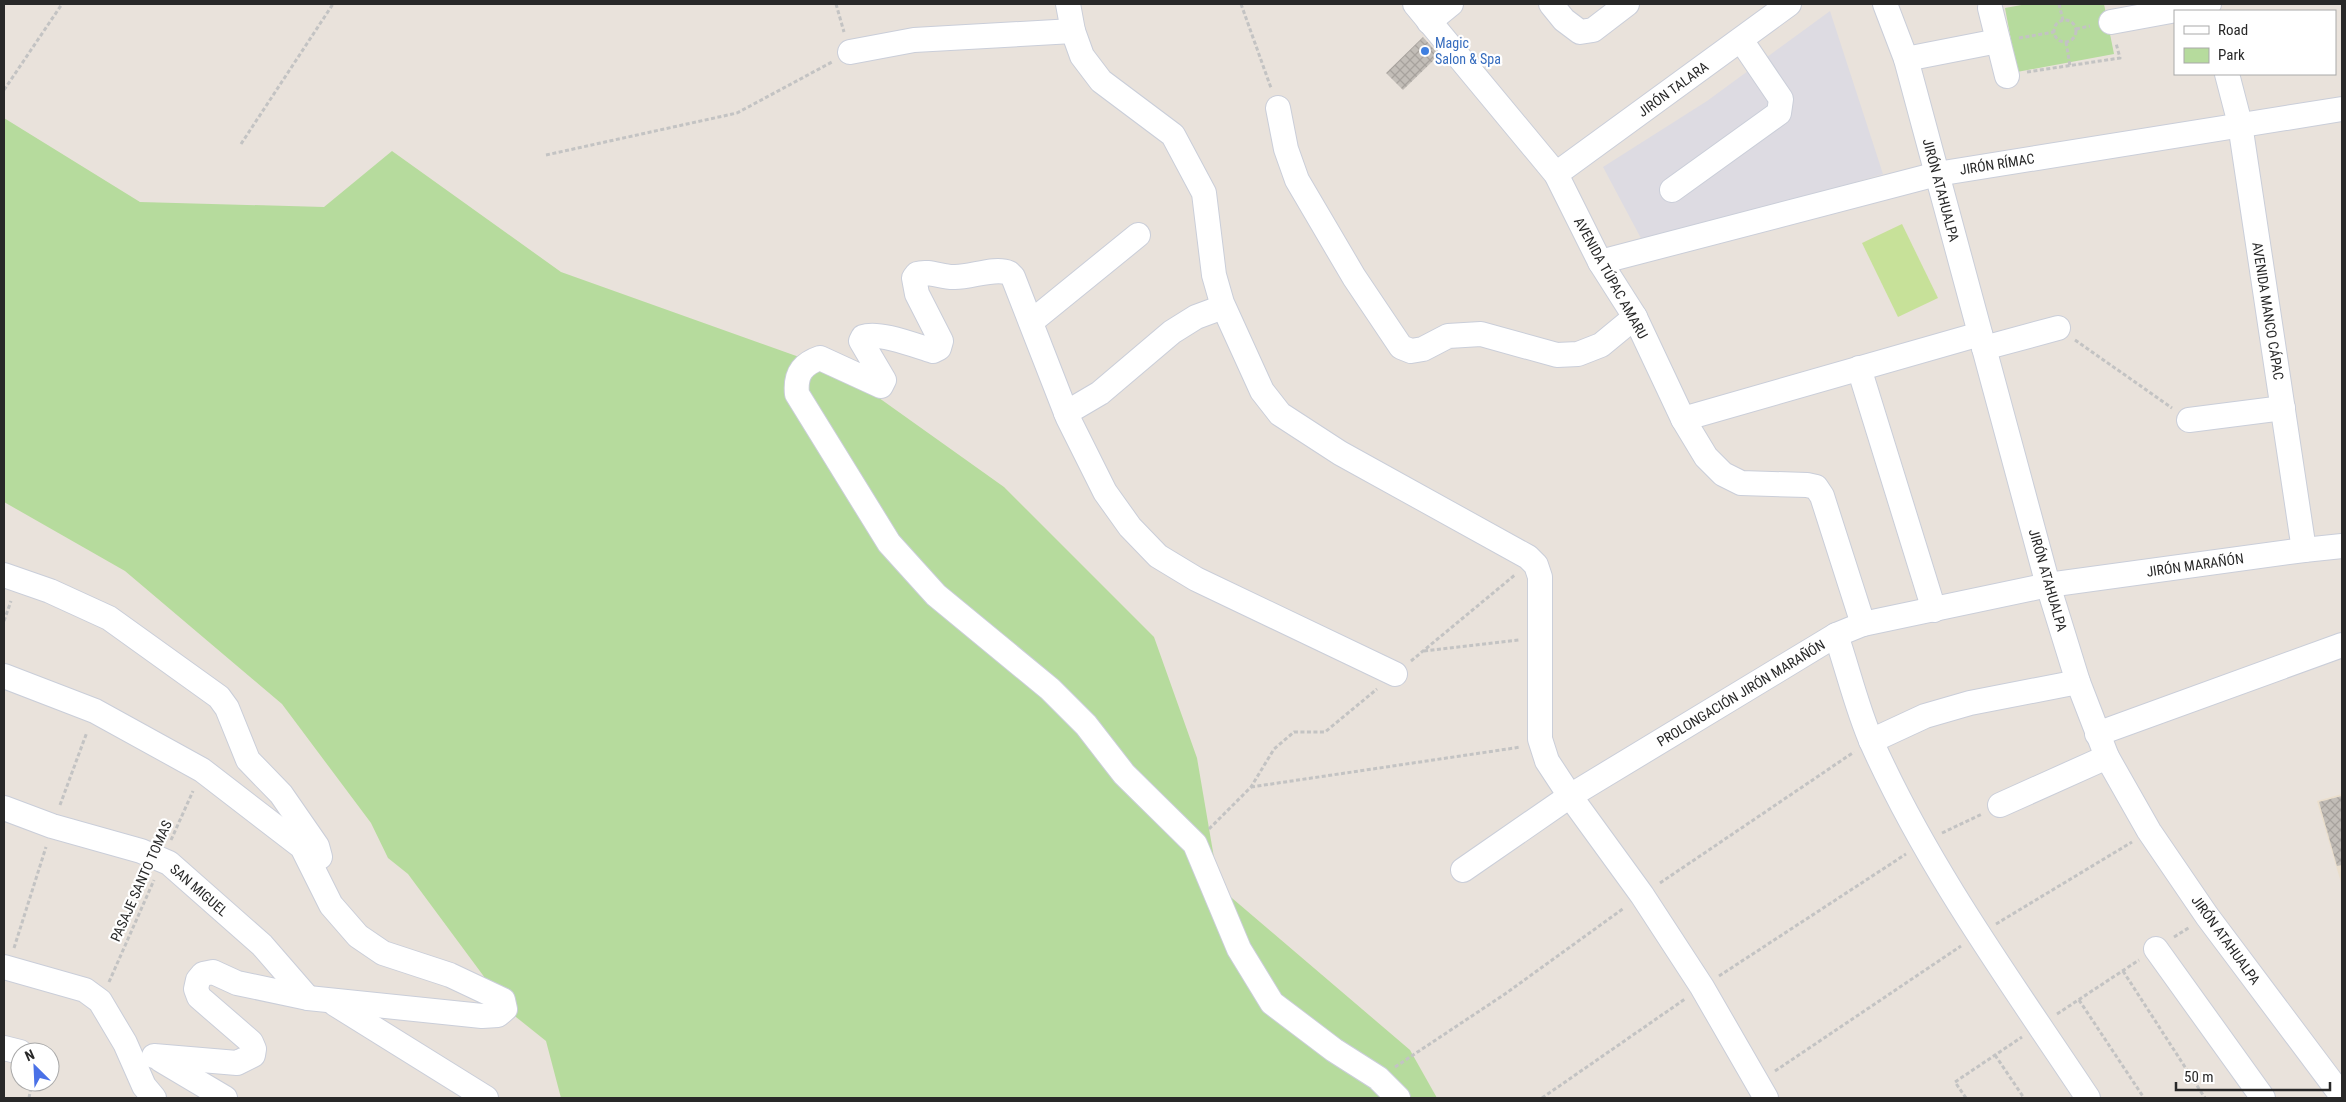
<svg xmlns="http://www.w3.org/2000/svg" width="2346" height="1102" viewBox="0 0 2346 1102" font-family="'Roboto Condensed',sans-serif">
<style>
.industrial{fill:#dddbe2}
.education{fill:#eadecc}
.green{fill:#b6db9d}
.pitch{fill:#c7e199}
.building{fill:url(#building-cross-hatch)}
.lines{fill:none;stroke-linecap:round;stroke-linejoin:round}
.minor-casing{stroke:#caced9;stroke-width:26}
.path{stroke:#c3c3c3;stroke-width:3;stroke-dasharray:4 2.5;stroke-linecap:butt}
.minor{stroke:#fff;stroke-width:24}
.shop-dot{fill:#3f7fe0;stroke:#fff;stroke-width:2}
.labels{text-anchor:middle;dominant-baseline:central;stroke-width:4.5;stroke-linejoin:round;paint-order:stroke}
.shop-label{font-size:14px;fill:#366cbe;stroke:#fff;text-anchor:start}
.street-label{font-size:14px;fill:#282828;stroke:#fff}
</style>
<defs>
<pattern id="building-cross-hatch" width="8" height="8" patternUnits="userSpaceOnUse" patternTransform="scale(1.25)"><rect width="8" height="8" fill="#c2bdb7"/><path d="M0 0l8 8M0 8l8-8" fill="none" stroke="#a7a29d"/></pattern>
</defs>
<rect width="100%" height="100%" fill="#e9e2db"/>
<path class="industrial" d="M1830 11 1883 174 1644 244 1603 167 1707 101Z"/>
<path class="education" d="M2342 794V886L2317 801Z"/>
<g class="green">
<path d="M2027 4H2104L2114 54 2017 72 2005 8Z"/>
<path d="M4 118 140 202 324 207 392 151 561 272 844 373 1004 487 1154 637 1197 758 1219 887 1410 1050 1437 1098H561L546 1041 511 1013 408 874 388 858 371 823 282 704 125 571 4 502Z"/>
</g>
<path class="pitch" d="M1902 224 1938 298 1898 317 1862 243Z"/>
<g class="building">
<path d="M1423 37 1439 55 1403 90 1386 73Z"/>
<path d="M2342 796V865L2337 866 2319 802Z"/>
</g>
<g class="lines">
<g class="minor-casing">
<g id="minor">
<path d="M1068 4 1073 31 1082 56 1101 81 1173 135 1204 193 1214 275 1222 303 1262 391 1280 414 1340 453 1528 557 1536 565 1540 577V739L1547 761 1570 796 1642 895 1702 987 1766 1098"/>
<path d="M1415 4 1556 174 1600 262 1635 317 1683 419 1706 457 1723 474 1741 483 1807 485 1816 487 1822 496 1863 624"/>
<path d="M1551 4 1564 20 1580 32 1593 30 1627 4"/>
<path d="M1885 4 1906 59 2048 585 2078 682 2107 757 2149 831 2207 916 2342 1096"/>
<path d="M1990 8 2007 76"/>
<path d="M1429 22 1451 4"/>
<path d="M2111 22 2209 4"/>
<path d="M850 52 914 40 1073 31"/>
<path d="M1906 59 1998 41"/>
<path d="M2227 74 2240 124 2304 550"/>
<path d="M1278 108 1286 149 1297 180 1354 277 1401 347 1411 351 1423 349 1448 336 1481 334 1557 355 1578 354 1601 345 1635 317"/>
<path d="M1556 174 1789 4"/>
<path d="M1672 190 1779 113 1781 99 1741 40"/>
<path d="M1600 262 1937 174 2342 109"/>
<path d="M1031 322 1138 235"/>
<path d="M1984 348 2058 328"/>
<path d="M1859 368 1934 610"/>
<path d="M1066 413 1100 393 1172 332 1196 317 1223 307"/>
<path d="M1683 419 1980 334"/>
<path d="M2189 420 2283 408"/>
<path d="M4 575 50 591 109 618 219 697 227 708 248 760 281 794 317 846 320 857"/>
<path d="M1836 635C1848 670 1857 709 1872 743 1929 870 2011 982 2088 1098"/>
<path d="M1395 674 1196 579 1158 556 1130 527 1105 492 1068 418 1013 277 1009 273C995 267 972 277 955 277 943 278 929 270 917 274L914 278 917 294 941 341 939 348 933 351C916 346 879 331 863 337L861 341 884 380 881 386 820 358C802 364 795 375 797 394L889 543 936 595 1050 689 1086 725 1124 774 1195 844 1239 949 1272 1003 1334 1050 1378 1078 1398 1098"/>
<path d="M4 676 95 711 202 770 302 847 331 905 358 936 383 953 450 975 503 1000 505 1009 498 1015 482 1016 308 998 237 983 213 972 203 974 198 980 196 989 199 997 251 1042 254 1049 253 1055 237 1063 154 1056"/>
<path d="M2097 734 2342 645"/>
<path d="M1871 741 1925 716 1970 703 2078 682"/>
<path d="M2000 805 2107 757"/>
<path d="M4 808 52 826 141 851 169 863 262 945 308 998"/>
<path d="M1463 870 1570 796 1836 635 1863 624 2048 585 2304 550 2342 546"/>
<path d="M2156 949 2263 1098"/>
<path d="M4 967 85 990 100 1001 125 1043 144 1086 154 1098"/>
<path d="M335 1004 486 1098"/>
<path d="M4 1048 20 1052"/>
<path d="M161 1060 225 1098"/>
</g>
</g>
<g class="path">
<path d="M836 4 844 32"/>
<path d="M1241 4 1271 88"/>
<path d="M2059 4 2063 20"/>
<circle cx="2065" cy="31" r="11"/>
<path d="M2076 29 2090 26"/>
<path d="M2019 38 2054 32"/>
<path d="M2066 42 2070 66"/>
<path d="M2027 72 2120 58 2116 43"/>
<path d="M4 90 62 4"/>
<path d="M241 144 333 4"/>
<path d="M546 155 737 113 832 62"/>
<path d="M2075 340 2172 408"/>
<path d="M4 621 11 601"/>
<path d="M1424 651 1519 640"/>
<path d="M1411 661 1516 574"/>
<path d="M1251 787 1521 747"/>
<path d="M60 805 87 732"/>
<path d="M1209 829 1251 787 1274 749 1294 732H1325L1377 689"/>
<path d="M1942 833 1982 814"/>
<path d="M171 840 193 791"/>
<path d="M1660 883 1854 752"/>
<path d="M1996 924 2132 842"/>
<path d="M2174 937 2190 927"/>
<path d="M14 948 46 847"/>
<path d="M2123 971 2205 1098"/>
<path d="M1719 976 1906 854"/>
<path d="M109 982 154 880"/>
<path d="M2079 1000 2144 1098"/>
<path d="M2057 1014 2139 960"/>
<path d="M1995 1055 2024 1098"/>
<path d="M1395 1067 1505 994 1624 908"/>
<path d="M1775 1071 1961 946"/>
<path d="M29 1098 32 1082"/>
<path d="M1542 1098 1685 999"/>
<path d="M1966 1098 1955 1082 2022 1037"/>
</g>
<use href="#minor" class="minor"/>
</g>
<circle class="shop-dot" cx="1425" cy="51" r="5"/>
<g class="labels">
<g class="shop-label">
<text x="1435" y="43">Magic<tspan x="1435" dy="16">Salon &amp; Spa</tspan></text>
</g>
<g class="street-label">
<text transform="translate(1673 89) rotate(-36)">JIRÓN TALARA</text>
<text transform="translate(1997 164) rotate(-9)">JIRÓN RÍMAC</text>
<text transform="translate(1941 190) rotate(75)">JIRÓN ATAHUALPA</text>
<text transform="translate(1611 278) rotate(61)">AVENIDA TÚPAC AMARU</text>
<text transform="translate(2268 311) rotate(81)">AVENIDA MANCO CÁPAC</text>
<text transform="translate(2195 565) rotate(-8)">JIRÓN MARAÑÓN</text>
<text transform="translate(2048 580) rotate(74)">JIRÓN ATAHUALPA</text>
<text transform="translate(1741 693) rotate(-31)">PROLONGACIÓN JIRÓN MARAÑÓN</text>
<text transform="translate(141 881) rotate(-66)">PASAJE SANTO TOMAS</text>
<text transform="translate(199 890) rotate(41)">SAN MIGUEL</text>
<text transform="translate(2226 940) rotate(54)">JIRÓN ATAHUALPA</text>
</g>
</g>
<rect width="2346" height="1102" fill="none" stroke="#282828" stroke-width="10"/>
<rect x="2174" y="10" width="162" height="65" fill="#ffffff" stroke="#a9a9a9"/>
<rect x="2184" y="26" width="25" height="8" fill="#ffffff" stroke="#a9a9a9"/>
<text x="2218" y="35" font-size="15" fill="#282828">Road</text>
<rect x="2184" y="48" width="25" height="15" fill="#b6db9d" stroke="#a9a9a9"/>
<text x="2218" y="60" font-size="15" fill="#282828">Park</text>
<g transform="translate(35 1067) rotate(336)"><circle r="24" fill="#ffffff" stroke="#a9a9a9"/>
<path d="M0-4L9 19L0 12L-9 19Z" fill="#4a71e7"/>
<text y="-8" font-size="14" font-weight="bold" text-anchor="middle" fill="#282828">N</text>
</g>
<path d="M2176 1082v8h154v-8" fill="none" stroke="#282828" stroke-width="2.5"/>
<text x="2184" y="1082" font-size="15" fill="#282828" stroke="#ffffff" stroke-width="4" paint-order="stroke">50 m</text>
</svg>
